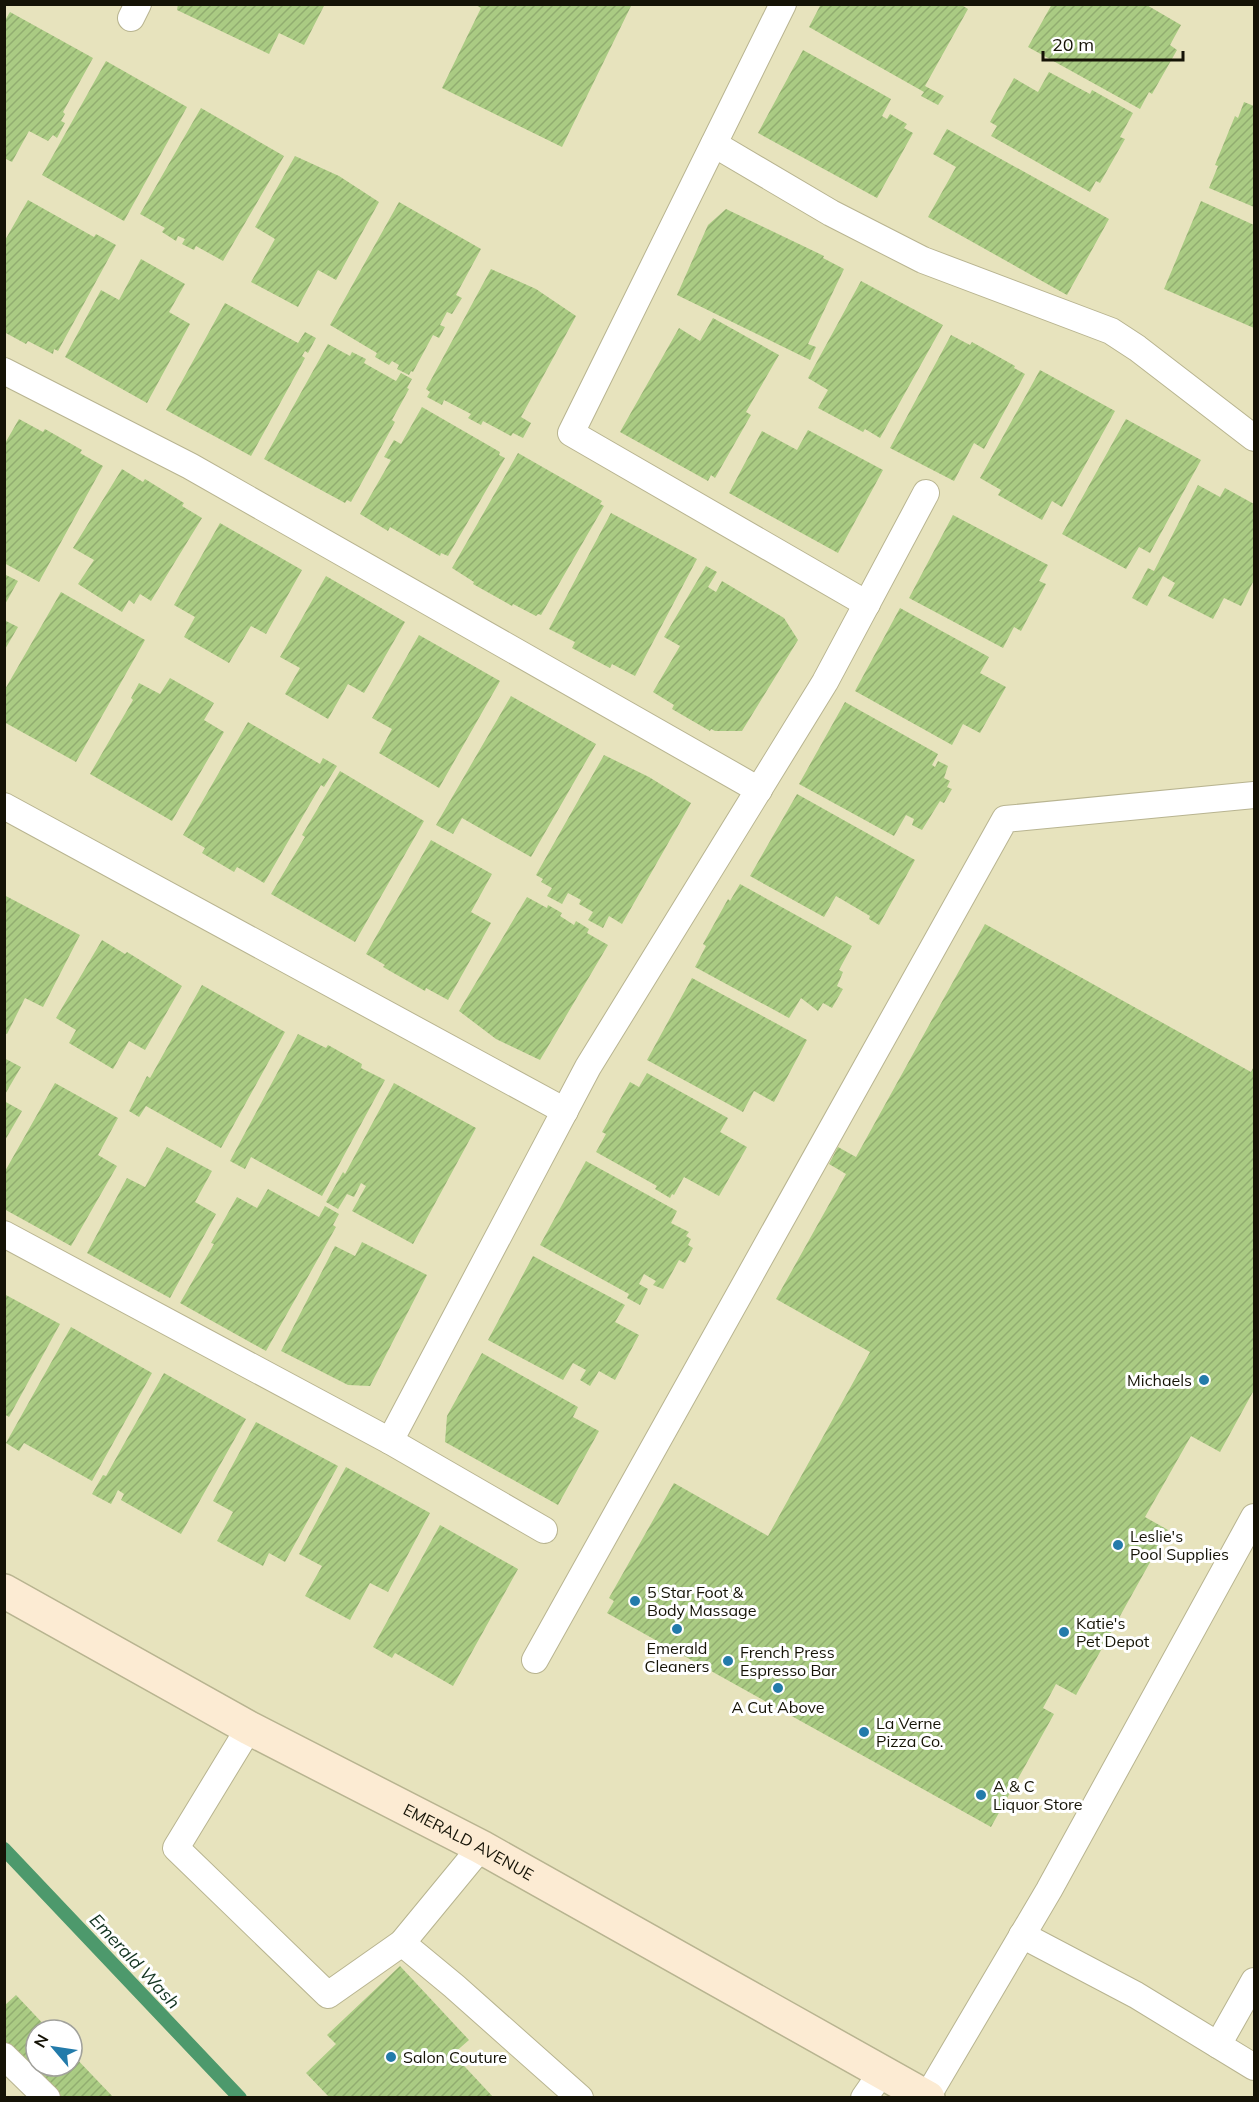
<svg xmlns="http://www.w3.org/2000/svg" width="1259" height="2102" viewBox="0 0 1259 2102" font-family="Mulish,sans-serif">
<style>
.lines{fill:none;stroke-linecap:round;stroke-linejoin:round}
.stream{stroke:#4d996c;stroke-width:14}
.building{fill:url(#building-hatch)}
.lane-casing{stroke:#b8b490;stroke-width:28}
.secondary-casing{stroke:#b8b490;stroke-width:36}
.lane{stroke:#fff;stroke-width:26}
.secondary{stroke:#fcebd3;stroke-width:33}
.poi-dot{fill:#237baa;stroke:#fff;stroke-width:2}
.labels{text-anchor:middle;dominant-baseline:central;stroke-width:6;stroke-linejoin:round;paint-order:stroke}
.poi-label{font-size:16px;fill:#151306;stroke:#fff;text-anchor:start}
.street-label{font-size:16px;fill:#151306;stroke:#fff}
.water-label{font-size:18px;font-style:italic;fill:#123320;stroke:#fff}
</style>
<defs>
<pattern id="building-hatch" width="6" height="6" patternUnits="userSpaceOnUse" patternTransform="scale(1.5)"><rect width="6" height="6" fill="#aacb83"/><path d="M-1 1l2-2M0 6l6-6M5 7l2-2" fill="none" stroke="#91ad70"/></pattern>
</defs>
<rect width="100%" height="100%" fill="#e7e3bd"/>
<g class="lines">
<path class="stream" d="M4 1849 240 2098"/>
</g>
<g class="building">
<path d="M178 4H325L304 45 279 33 269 54 177 10Z"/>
<path d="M474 4H632L562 147 442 88 481 8Z"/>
<path d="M821 4H960L968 9 925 86 944 96 938 105 921 96 924 92 809 27Z"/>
<path d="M1052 4H1145L1181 25 1170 45 1177 50 1152 94 1149 92 1140 109 1028 47Z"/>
<path d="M10 12 93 58 63 112 65 114 61 121 65 123 57 138 53 135 48 141 29 131 12 162 4 158V22Z"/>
<path d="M803 50 891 99 882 116 887 119 890 114 907 124 904 128 913 133 877 198 758 133Z"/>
<path d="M106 61 187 107 124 221 42 175Z"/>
<path d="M1049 72 1090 94 1092 90 1133 113 1120 137 1125 139 1100 183 1096 181 1090 192 991 136 997 126 990 122 1014 78 1038 92Z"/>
<path d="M1244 102 1254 106V207L1209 188 1218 166 1215 165 1235 116 1238 118Z"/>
<path d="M201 108 284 156 223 261 196 246 194 250 182 244 185 239 178 236 176 241 162 232 165 228 140 214Z"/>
<path d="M947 129 1109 219 1067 295 928 217 956 167 933 154Z"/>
<path d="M295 156 339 176 379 202 336 280 318 270 298 307 251 282 275 239 255 227Z"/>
<path d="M28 200 94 237 96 234 116 245 58 351 54 349 53 354 28 341 26 344 4 332V242Z"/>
<path d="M1201 201 1254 225V328L1164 289Z"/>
<path d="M399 202 481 249 456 295 462 298 452 314 447 312 440 325 445 327 439 338 433 335 413 372 411 371 409 375 397 369 399 365 392 361 389 365 375 357 377 353 330 325Z"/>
<path d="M726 209 824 256 823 258 844 269 808 344 816 347 810 360 677 295 708 225Z"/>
<path d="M141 259 185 284 169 312 190 324 147 403 65 357 101 290 119 300Z"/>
<path d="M491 269 536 289 576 316 521 417 531 423 523 438 513 433 511 436 483 421 481 425 468 418 471 414 444 400 442 405 427 397 430 392 426 389Z"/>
<path d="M861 281 943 325 880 438 865 429 863 432 818 408 828 390 808 378Z"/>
<path d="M225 303 298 343 305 332 316 338 308 353 305 351 302 356 305 358 251 456 166 410Z"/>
<path d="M713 318 779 355 746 412 751 415 715 478 711 475 708 481 620 432 679 328 700 341Z"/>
<path d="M951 335 970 345 972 342 1015 366 1014 368 1025 374 984 449 974 443 954 481 890 448Z"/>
<path d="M328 344 350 356 352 352 366 359 364 363 396 381 401 373 412 379 407 388 409 389 392 420 395 422 351 502 347 500 345 503 264 459Z"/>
<path d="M1040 370 1115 411 1062 507 1052 501 1042 520 998 495 1001 490 980 478Z"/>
<path d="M422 407 500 452 499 455 505 458 448 556 441 553 440 556 390 527 388 531 360 514 391 460 384 457 394 440 401 444Z"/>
<path d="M19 419 43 432 45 429 82 450 80 453 103 466 39 582 4 563V445Z"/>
<path d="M1126 419 1201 460 1150 553 1139 547 1126 569 1062 534Z"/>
<path d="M808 430 883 470 838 553 729 493 762 431 797 450Z"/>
<path d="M518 453 602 501 600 504 604 506 541 615 538 614 536 616 513 604 512 606 473 584 474 582 452 568Z"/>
<path d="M122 469 143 482 145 479 184 503 182 506 202 518 151 601 140 594 134 604 129 600 122 612 78 584 94 560 73 548Z"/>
<path d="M1198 485 1220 497 1225 488 1254 504V580L1241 606 1224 598 1213 619 1168 596 1175 583 1163 576 1147 606 1132 598 1148 568 1154 571Z"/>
<path d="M611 513 697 559 635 676 612 664 610 668 572 648 575 642 549 629Z"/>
<path d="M953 515 1048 565 1039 581 1046 584 1021 631 1014 627 1003 648 909 598Z"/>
<path d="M220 523 302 570 266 634 251 626 229 663 184 637 195 617 174 605Z"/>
<path d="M706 566 717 572 708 587 716 592 722 581 784 618 798 640 742 731H715L711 729 710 731 672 709 674 705 653 692 680 646 664 637Z"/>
<path d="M4 574 18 581 4 606Z"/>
<path d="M326 576 405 622 364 693 348 684 328 719 285 694 300 668 280 657Z"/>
<path d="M61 592 145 640 76 762 4 722V691Z"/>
<path d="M900 608 989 657 980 673 1006 687 980 733 963 724 952 745 855 691Z"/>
<path d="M4 620 18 627 4 651Z"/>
<path d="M419 635 500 681 439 788 379 753 392 729 372 718Z"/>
<path d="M170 678 214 703 204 720 224 732 172 821 90 774 133 700 131 698 139 683 160 694Z"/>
<path d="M511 696 596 744 531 857 462 818 453 834 436 825Z"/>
<path d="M845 702 938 754 932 765 935 767 938 761 948 766 944 778 950 781 947 787 952 789 944 803 940 801 922 830 912 825 914 819 906 815 894 836 799 784Z"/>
<path d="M248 722 320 764 323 758 337 766 324 787 321 785 264 883 237 867 234 872 202 853 205 848 183 835Z"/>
<path d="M604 755 649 777 691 803 622 924 609 916 603 928 588 920 593 912 579 904 581 900 568 893 562 904 547 896 552 888 541 882 543 879 536 875Z"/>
<path d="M340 771 424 821 355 942 271 894 305 837 302 835Z"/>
<path d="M797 794 915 860 879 925 869 919 870 916 836 896 824 917 750 876Z"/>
<path d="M431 840 492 874 471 912 491 923 448 1000 426 988 425 991 383 967 385 965 366 954Z"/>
<path d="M740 884 852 946 839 970 843 972 837 986 843 989 832 1008 823 1003 818 1011 801 998 789 1018 695 967 706 946 703 944 728 899 730 901Z"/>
<path d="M4 895 80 935 43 1007 25 998 7 1034 4 1033Z"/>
<path d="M527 897 547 908 548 905 562 913 560 916 574 925 576 921 589 929 587 933 608 945 540 1060 496 1039 459 1011Z"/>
<path d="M985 924 1251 1072 1254 1066V1390L1220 1452 1191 1436 1145 1517 1168 1530 1076 1695 1056 1684 1043 1708 1054 1714 991 1827 607 1613 614 1601 609 1598 674 1483 768 1536 870 1352 776 1299 846 1174 829 1164 838 1147 856 1157Z"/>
<path d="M102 940 125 954 127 952 182 986 145 1050 129 1041 113 1069 69 1043 76 1030 56 1018Z"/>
<path d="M692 978 807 1040 774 1102 754 1091 743 1112 647 1060Z"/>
<path d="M202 985 285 1032 221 1148 146 1106 139 1117 129 1111 147 1076 150 1078Z"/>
<path d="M298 1034 326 1048 328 1045 362 1064 361 1068 385 1080 322 1196 251 1157 245 1169 230 1161Z"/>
<path d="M4 1058 21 1067 4 1096Z"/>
<path d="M647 1073 728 1118 720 1132 747 1147 719 1196 684 1177 674 1195 672 1194 670 1198 655 1189 657 1186 596 1152 606 1134 602 1132 630 1082 639 1087Z"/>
<path d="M55 1083 118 1118 98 1155 117 1166 71 1246 4 1209V1173Z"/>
<path d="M394 1083 476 1128 413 1244 352 1211 366 1186 361 1183 354 1197 347 1194 338 1209 326 1202 343 1172 345 1174Z"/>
<path d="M4 1101 22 1111 4 1142Z"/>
<path d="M167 1147 212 1171 195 1202 216 1214 170 1298 87 1253 127 1178 145 1187Z"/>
<path d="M586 1161 677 1211 671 1223 689 1232 686 1236 691 1239 688 1245 693 1248 685 1263 679 1260 663 1289 653 1285 656 1281 644 1274 639 1284 648 1289 640 1305 627 1298 629 1294 540 1245Z"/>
<path d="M268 1189 319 1217 325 1206 339 1214 333 1225 336 1227 266 1351 180 1303 214 1244 211 1243 237 1197 257 1208Z"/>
<path d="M362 1242 427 1275 370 1386 348 1385 281 1351 335 1246 355 1256Z"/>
<path d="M533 1256 625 1305 615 1322 639 1335 615 1380 599 1371 590 1386 580 1380 586 1370 573 1363 563 1380 488 1340Z"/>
<path d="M4 1294 60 1324 9 1417 4 1414Z"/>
<path d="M71 1327 152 1373 92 1481 24 1443 19 1451 6 1443Z"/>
<path d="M482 1353 578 1407 573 1417 599 1431 558 1505 445 1442 447 1416Z"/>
<path d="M164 1373 246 1419 181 1534 121 1500 124 1494 118 1490 111 1504 92 1494 103 1475 106 1476Z"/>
<path d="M256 1422 338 1466 285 1562 269 1553 263 1566 217 1541 233 1512 213 1501Z"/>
<path d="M346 1467 430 1513 388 1592 370 1583 350 1620 305 1596 322 1566 299 1554Z"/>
<path d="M440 1525 518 1569 453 1686 395 1653 392 1658 373 1647Z"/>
<path d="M400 1966 469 2040 453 2054 494 2098H330L306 2073 336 2044 327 2035Z"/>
<path d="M16 1995 49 2030H36V2066H72V2054L114 2098H56L4 2043V2006Z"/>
</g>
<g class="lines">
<g class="lane-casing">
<g id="lane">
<path d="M783 4 571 433 867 604"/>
<path d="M131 18 138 4"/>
<path d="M714 144 831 213 923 260 1111 331 1137 348 1254 438"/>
<path d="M4 371 190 466 759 790"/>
<path d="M4 806 565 1111"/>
<path d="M4 1234 390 1441 544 1530"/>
<path d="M390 1441 588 1067 825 682 926 493"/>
<path d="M535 1660 1005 819 1254 795"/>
<path d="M249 1728 176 1848 328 1995 402 1943 481 1847"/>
<path d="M1022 1935 1136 1995 1254 2067"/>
<path d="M402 1943 454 1986 580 2098"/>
<path d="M1218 2045 1254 1981"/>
<path d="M4 2056 47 2098"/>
<path d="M927 2097 1049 1890 1254 1517"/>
<path d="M864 2098 882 2072"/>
</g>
</g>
<g class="secondary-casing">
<g id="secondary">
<path id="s1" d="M4 1591 249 1728 481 1847 928 2098"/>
</g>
</g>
<use href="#lane" class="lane"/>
<use href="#secondary" class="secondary"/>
</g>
<g class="poi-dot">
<circle cx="1204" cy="1380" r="6"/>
<circle cx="1118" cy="1545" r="6"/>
<circle cx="635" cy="1601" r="6"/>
<circle cx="677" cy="1629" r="6"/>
<circle cx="1064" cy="1632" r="6"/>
<circle cx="728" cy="1661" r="6"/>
<circle cx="778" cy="1688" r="6"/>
<circle cx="864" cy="1732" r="6"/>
<circle cx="981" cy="1795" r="6"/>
<circle cx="391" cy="2057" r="6"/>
</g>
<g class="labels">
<g class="poi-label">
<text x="1192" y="1380" text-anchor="end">Michaels</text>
<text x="1130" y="1536">Leslie's<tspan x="1130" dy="18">Pool Supplies</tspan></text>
<text x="647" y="1592">5 Star Foot &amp;<tspan x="647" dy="18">Body Massage</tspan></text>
<text x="1076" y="1623">Katie's<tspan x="1076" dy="18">Pet Depot</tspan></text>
<text x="677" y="1648" text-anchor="middle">Emerald<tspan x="677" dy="18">Cleaners</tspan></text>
<text x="740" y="1652">French Press<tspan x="740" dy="18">Espresso Bar</tspan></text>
<text x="778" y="1707" text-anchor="middle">A Cut Above</text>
<text x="876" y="1723">La Verne<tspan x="876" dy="18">Pizza Co.</tspan></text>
<text x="993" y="1786">A &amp; C<tspan x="993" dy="18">Liquor Store</tspan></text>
<text x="403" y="2057">Salon Couture</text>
</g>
<g class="street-label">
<text stroke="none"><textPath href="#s1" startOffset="528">EMERALD AVENUE</textPath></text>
</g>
<g class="water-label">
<text transform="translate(135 1961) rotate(47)">Emerald Wash</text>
</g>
</g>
<rect width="1259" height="2102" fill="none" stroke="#151306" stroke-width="12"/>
<g transform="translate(54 2048) rotate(299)"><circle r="28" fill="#ffffff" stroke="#a1a19b" stroke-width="1.5"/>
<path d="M0-4.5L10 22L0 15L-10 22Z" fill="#237baa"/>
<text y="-9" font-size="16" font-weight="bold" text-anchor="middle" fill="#151306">N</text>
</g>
<path d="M1043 51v9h140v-9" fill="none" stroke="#151306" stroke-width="3"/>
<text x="1052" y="51" font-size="18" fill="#151306" stroke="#ffffff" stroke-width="4.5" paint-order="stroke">20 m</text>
</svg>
